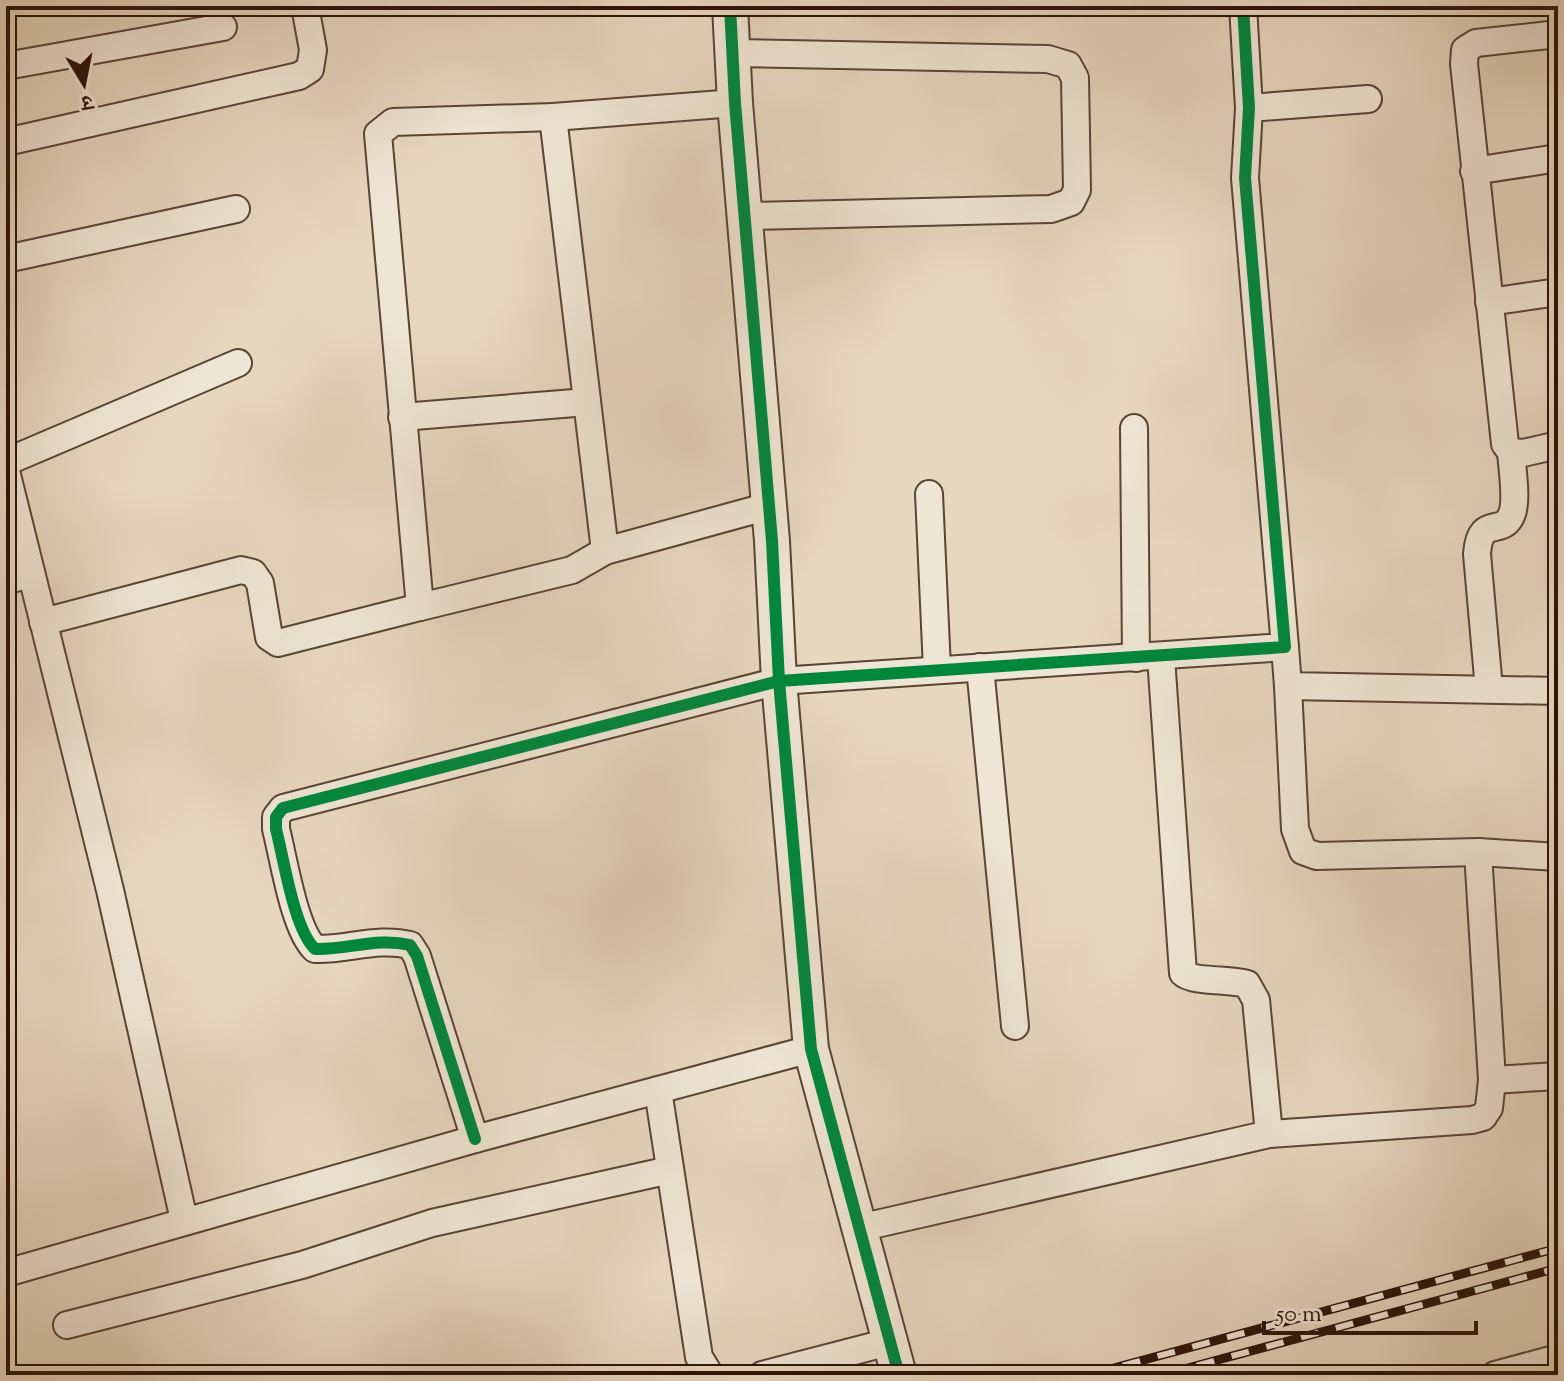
<svg xmlns="http://www.w3.org/2000/svg" width="1564" height="1381" viewBox="0 0 1564 1381" font-family="'Sorts Mill Goudy','Noto Serif Devanagari',serif">
<style>
.lines{fill:none;stroke-linecap:round;stroke-linejoin:round}
.minor-casing{stroke:#5a4436;stroke-width:30}
.tertiary-casing{stroke:#5a4436;stroke-width:38}
.minor{stroke:#efe5d5;stroke-width:26}
.tertiary{stroke:#efe5d5;stroke-width:34}
.rail-casing{stroke:#2b1308;stroke-width:9}
.rail{stroke:#efe5d5;stroke-width:6;stroke-dasharray:18;stroke-linecap:butt}
.cycleway-casing{stroke:#efe5d5;stroke-width:17}
.cycleway{stroke:#00873e;stroke-width:12}
</style>
<rect width="100%" height="100%" fill="#e7d7bf"/>
<filter id="stains"><feTurbulence type="fractalNoise" baseFrequency=".0025" numOctaves="4"/><feColorMatrix values="0 0 0 0 .2 0 0 0 0 .09 0 0 0 0 .02 0 0 0 .5 -.17"/></filter>
<radialGradient id="worn" r=".72"><stop offset=".6" stop-color="#630" stop-opacity="0"/><stop offset="1" stop-color="#630" stop-opacity=".3"/></radialGradient>
<g class="lines">
<g class="minor-casing">
<g id="minor">
<path d="M1558 34 1476 43 1465 50 1464 64 1505 444 1511 452 1523 453 1558 445"/>
<path d="M734 53 1048 59 1068 65 1075 78 1077 190 1071 202 1051 209 746 216"/>
<path d="M6 66 223 27"/>
<path d="M1249 108 1368 99"/>
<path d="M6 142 299 76 310 69 313 50 305 6"/>
<path d="M1474 171 1558 158"/>
<path d="M6 259 236 209"/>
<path d="M1489 302 1558 292"/>
<path d="M402 417 587 402"/>
<path d="M1134 428 1136 658"/>
<path d="M6 462 238 363"/>
<path d="M6 471 110 890 184 1220"/>
<path d="M929 494 937 669"/>
<path d="M605 551 769 506"/>
<path d="M6 581 31 573"/>
<path d="M420 607 572 570 605 551 553 117"/>
<path d="M43 622 241 570 253 573 260 583 269 637 278 643 420 607 378 134 393 122 553 117 735 103"/>
<path d="M1285 647 1288 686 1558 691"/>
<path d="M980 667 1015 1026"/>
<path d="M1288 686 1295 829 1303 851 1317 856 1478 852 1558 857"/>
<path d="M1489 689 1477 554C1480 514 1501 537 1511 516 1518 503 1512 467 1511 452"/>
<path d="M1492 1080 1558 1076"/>
<path d="M658 1090 699 1357 710 1375"/>
<path d="M1269 1134 1472 1120 1483 1117 1489 1108 1492 1080 1478 852"/>
<path d="M475 1139 417 956 410 945C377 937 348 950 315 949 294 929 284 860 276 829V817L283 808 779 681 1285 647 1245 178 1249 108 1243 6"/>
<path d="M859 1228 1269 1134 1256 1000 1247 984C1230 979 1192 982 1183 973L1161 657"/>
<path d="M6 1273 475 1139 811 1049"/>
<path d="M67 1325 302 1265 432 1223 670 1170"/>
<path d="M762 1375 889 1342"/>
<path d="M1495 1375 1558 1358"/>
</g>
</g>
<g class="tertiary-casing">
<path id="tertiary" d="M730 6 735 103 772 541 779 681 811 1049 899 1375"/>
</g>
<use href="#minor" class="minor"/>
<use href="#tertiary" class="tertiary"/>
<g class="rail-casing">
<g id="rail">
<path d="M1088 1375 1558 1248"/>
<path d="M1162 1375 1558 1268"/>
</g>
</g>
<use href="#rail" class="rail"/>
<g class="cycleway-casing">
<g id="cycleway">
<path d="M730 6 735 103 772 541 779 681 811 1049 899 1375"/>
<path d="M475 1139 417 956 410 945C377 937 348 950 315 949 294 929 284 860 276 829V817L283 808 779 681 1285 647 1245 178 1249 108 1243 6"/>
</g>
</g>
<use href="#cycleway" class="cycleway"/>
</g>
<rect width="1564" height="1381" fill="none" stroke="#e7d7bf" stroke-width="32"/>
<rect x="8" y="8" width="1548" height="1365" fill="none" stroke="#2b1308" stroke-width="4"/>
<rect x="16" y="16" width="1532" height="1349" fill="none" stroke="#2b1308" stroke-width="2"/>
<g transform="translate(84 84) rotate(170)" stroke="#efe5d5" stroke-width="6" paint-order="stroke">
<path d="M0-6L14 30L0 20L-14 30Z" fill="#2b1308"/>
<text y="-12" font-size="22" font-weight="bold" text-anchor="middle" fill="#2b1308">उ</text>
</g>
<path d="M1264 1321v12h212v-12" fill="none" stroke="#2b1308" stroke-width="4"/>
<text x="1276" y="1321" font-size="24" fill="#2b1308" stroke="#efe5d5" stroke-width="6" paint-order="stroke">50 m</text>
<rect width="100%" height="100%" filter="url(#stains)"/>
<rect width="100%" height="100%" fill="url(#worn)"/>
</svg>
